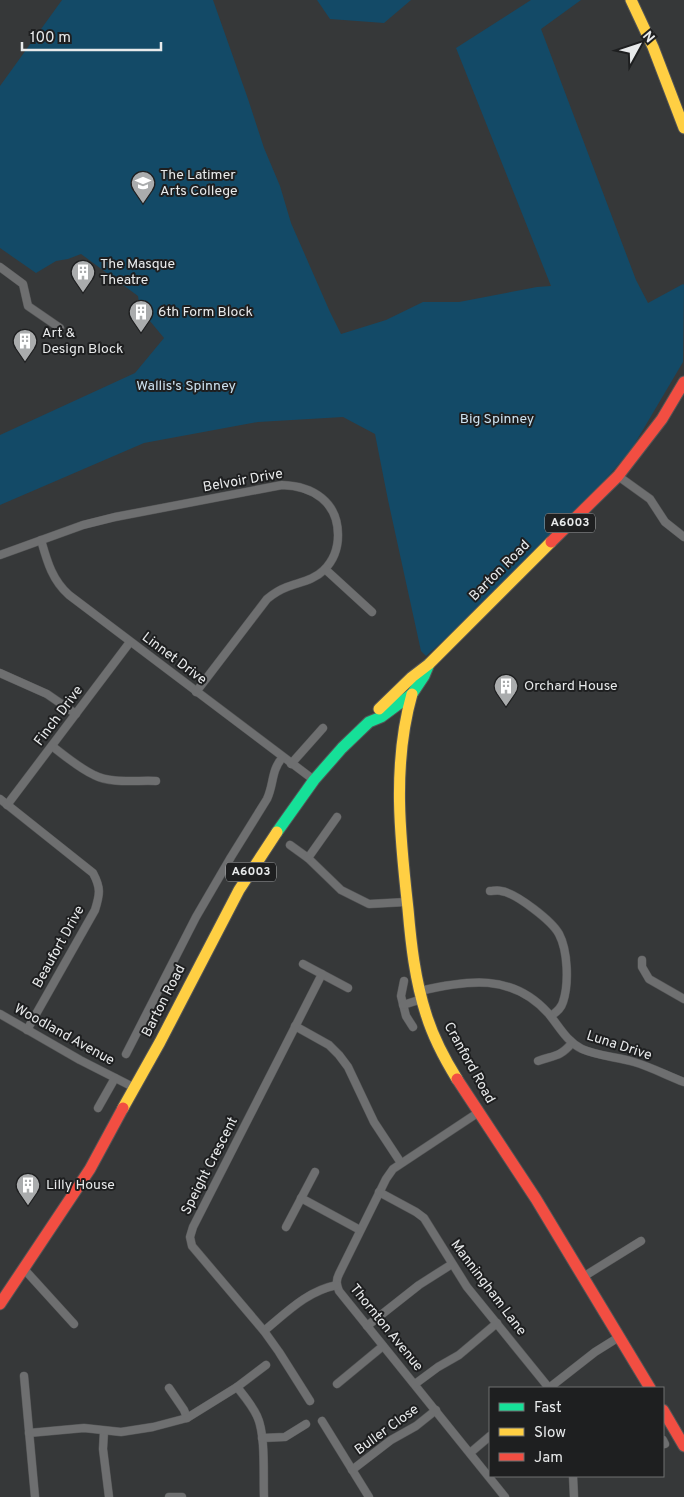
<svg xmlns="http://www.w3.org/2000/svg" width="684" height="1497" viewBox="0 0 684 1497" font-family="Overpass,sans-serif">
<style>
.green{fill:#134a67}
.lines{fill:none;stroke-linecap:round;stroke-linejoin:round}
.street-casing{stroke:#535455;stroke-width:9}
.fast-casing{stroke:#535455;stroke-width:13}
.slow-casing{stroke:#535455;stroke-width:13}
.jam-casing{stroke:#535455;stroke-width:13}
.street{stroke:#6e6f70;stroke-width:8}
.fast{stroke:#16e098;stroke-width:11}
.slow{stroke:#ffcf43;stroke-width:11}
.jam{stroke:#f24e42;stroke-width:11}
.labels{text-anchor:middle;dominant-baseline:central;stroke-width:4;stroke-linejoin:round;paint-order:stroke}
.shield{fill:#1e1f20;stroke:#abadae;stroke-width:1}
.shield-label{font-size:12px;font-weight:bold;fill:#e8eaeb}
.poi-label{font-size:14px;fill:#e8eaeb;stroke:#1e1f20;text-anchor:start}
.park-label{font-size:14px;fill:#cce1ef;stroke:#1e1f20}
.street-label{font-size:14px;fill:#e8eaeb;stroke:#1e1f20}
</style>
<rect width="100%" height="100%" fill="#363839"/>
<g class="green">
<path d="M62 0H213L248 99 264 148 280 186 291 223 330 312 341 334 386 320 423 302H459L537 287 551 286 456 48 531 0H581L541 29 636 280 648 303 683 284 684 285 683 362 631 450 585 503 467 620 426 656 421 651 388 500 375 434 343 417 258 422 144 443 0 505V435L135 373 164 338 140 309 138 296 81 254 68 259 56 261 36 273 0 248V86Z"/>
<path d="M317 0H411L384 23 330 19Z"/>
</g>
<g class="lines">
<g class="street-casing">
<g id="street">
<path d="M0 267 23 284 28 306 60 328"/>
<path d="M618 476 650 499 665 522 684 537"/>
<path d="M41 540C47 561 52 580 69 595L314 780"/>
<path d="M0 555 83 525 115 517 282 485C313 486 338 502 338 535 338 548 334 560 324 570 314 580 300 582 287 587 279 590 273 594 267 599L196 692"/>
<path d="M325 569 372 612"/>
<path d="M0 673 47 694 76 714"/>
<path d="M52 746C65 756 79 768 94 775 111 784 137 780 156 781"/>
<path d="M291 764 323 728"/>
<path d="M0 799 93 873C101 888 100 894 95 910L27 1030"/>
<path d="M7 805 130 642"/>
<path d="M290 845 308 858 341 890 369 904 406 902"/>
<path d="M308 858 337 817"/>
<path d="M490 891C493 891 498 890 501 891 516 893 552 921 559 934 568 951 569 984 563 1002 561 1009 556 1012 551 1016"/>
<path d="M642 960V967L649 979 684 999"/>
<path d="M303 964 348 988"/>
<path d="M404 981 401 996 406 1016 413 1027"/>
<path d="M420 991C467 980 512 973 548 1013 559 1026 566 1041 582 1049 598 1056 617 1057 634 1062 651 1067 668 1076 684 1082"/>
<path d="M403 1005 422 999"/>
<path d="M0 1014 80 1060 135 1088"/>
<path d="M295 1026 329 1045 339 1055 348 1067 374 1122 401 1163"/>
<path d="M126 1054 196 917 231 857 267 799C274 784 271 771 282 758"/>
<path d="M538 1061C555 1055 560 1057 572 1043"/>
<path d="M98 1108 115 1078"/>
<path d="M479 1112 393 1169 386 1179 339 1274C336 1280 336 1284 339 1291L505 1497"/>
<path d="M379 1192 416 1212 424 1218 467 1287 549 1388"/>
<path d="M301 1198 360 1230"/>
<path d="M286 1227 315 1172"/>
<path d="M24 1269 74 1324"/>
<path d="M583 1277 641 1241"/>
<path d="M367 1326 419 1285 452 1264"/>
<path d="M264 1331C287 1312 307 1291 337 1285"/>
<path d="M24 1376 35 1497"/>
<path d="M337 1384 383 1346"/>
<path d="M415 1384 438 1367 459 1355 497 1323"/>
<path d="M237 1387 266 1365"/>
<path d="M169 1388 184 1410 187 1418"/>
<path d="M549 1388 595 1352 619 1337"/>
<path d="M310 1401 279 1352 264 1331 192 1246 190 1237 193 1227 322 974"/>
<path d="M322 1421 369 1497"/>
<path d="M104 1431 103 1449 109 1497"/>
<path d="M29 1433 84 1428 121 1432 153 1427 187 1418 237 1387C244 1396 252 1405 257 1416 266 1435 263 1475 264 1497"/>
<path d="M262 1438 285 1437 306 1424"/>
<path d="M663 1440 665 1444"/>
<path d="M470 1453 490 1436"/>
<path d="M352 1470 391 1440 416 1426 436 1410"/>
<path d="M573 1476 574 1497"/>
<path d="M169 1497H182"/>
</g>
</g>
<g class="fast-casing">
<path id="fast" d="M277 832 314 780 342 748 369 722 381 717 412 694 424 676 429 664"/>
</g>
<g class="slow-casing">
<g id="slow">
<path d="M631 0 653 47 684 128"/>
<path d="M412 694C392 764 400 838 408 909 411 944 415 980 426 1014 433 1037 444 1058 457 1079"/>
<path d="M379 709 412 677 429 664 551 542"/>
<path d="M123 1108 160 1042 239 890 277 832"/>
</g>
</g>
<g class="jam-casing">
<g id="jam">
<path d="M551 542 618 476 662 419 684 382"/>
<path d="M457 1079 536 1199 650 1388"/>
<path d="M0 1304 90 1169 123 1108"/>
<path d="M663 1410 684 1446"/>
</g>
</g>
<use href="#street" class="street"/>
<use href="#fast" class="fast"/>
<use href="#slow" class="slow"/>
<use href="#jam" class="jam"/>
</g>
<defs>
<g id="school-pin" transform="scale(1.25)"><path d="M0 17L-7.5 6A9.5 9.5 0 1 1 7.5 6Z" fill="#aaacad" stroke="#1e1f20"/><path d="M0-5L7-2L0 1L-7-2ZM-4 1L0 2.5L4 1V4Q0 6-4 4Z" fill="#fff"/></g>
<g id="building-pin" transform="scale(1.25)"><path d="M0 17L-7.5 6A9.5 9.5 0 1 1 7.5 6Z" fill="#aaacad" stroke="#1e1f20"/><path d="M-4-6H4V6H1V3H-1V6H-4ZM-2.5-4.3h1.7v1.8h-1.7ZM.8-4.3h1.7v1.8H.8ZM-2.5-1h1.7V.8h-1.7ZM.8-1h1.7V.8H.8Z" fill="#fff"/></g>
</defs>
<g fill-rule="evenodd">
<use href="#school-pin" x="143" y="183"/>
<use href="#building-pin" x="83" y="272"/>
<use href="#building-pin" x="141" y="312"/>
<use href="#building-pin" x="25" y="341"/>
<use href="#building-pin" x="506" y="686"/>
<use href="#building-pin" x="28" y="1185"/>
</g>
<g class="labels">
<g class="shield">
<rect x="545" y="513.5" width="50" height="19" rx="4"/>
<rect x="226" y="862.5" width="50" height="19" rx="4"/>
</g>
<g class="shield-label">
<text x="570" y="523">A6003</text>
<text x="251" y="872">A6003</text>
</g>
<g class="poi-label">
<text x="160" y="175">The Latimer<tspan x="160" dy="16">Arts College</tspan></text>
<text x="100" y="264">The Masque<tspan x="100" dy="16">Theatre</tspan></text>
<text x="158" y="312">6th Form Block</text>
<text x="42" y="333">Art &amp;<tspan x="42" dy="16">Design Block</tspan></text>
<text x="524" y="686">Orchard House</text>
<text x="46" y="1185">Lilly House</text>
</g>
<g class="park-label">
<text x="186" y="386">Wallis's Spinney</text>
<text x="497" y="419">Big Spinney</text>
</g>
<g class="street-label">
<text transform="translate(243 481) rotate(-10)">Belvoir Drive</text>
<text transform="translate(500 571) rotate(-45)">Barton Road</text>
<text transform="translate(174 659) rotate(37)">Linnet Drive</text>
<text transform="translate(59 716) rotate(-53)">Finch Drive</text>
<text transform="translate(59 947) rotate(-61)">Beaufort Drive</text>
<text transform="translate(164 1001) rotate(-63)">Barton Road</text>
<text transform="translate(64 1035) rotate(29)">Woodland Avenue</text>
<text transform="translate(619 1046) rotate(18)">Luna Drive</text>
<text transform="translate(469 1063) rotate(61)">Cranford Road</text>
<text transform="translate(210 1166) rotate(-63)">Speight Crescent</text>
<text transform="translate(488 1288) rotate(53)">Manningham Lane</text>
<text transform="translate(386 1328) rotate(51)">Thornton Avenue</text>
<text transform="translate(387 1430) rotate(-36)">Buller Close</text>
</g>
</g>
<rect x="489" y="1387" width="175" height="90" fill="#1e1f20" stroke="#6f7071"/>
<rect x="499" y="1403" width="25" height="8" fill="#16e098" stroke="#6f7071"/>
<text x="534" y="1412" font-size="15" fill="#e8eaeb">Fast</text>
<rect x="499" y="1428" width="25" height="8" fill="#ffcf43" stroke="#6f7071"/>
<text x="534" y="1437" font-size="15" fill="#e8eaeb">Slow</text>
<rect x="499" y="1453" width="25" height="8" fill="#f24e42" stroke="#6f7071"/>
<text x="534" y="1462" font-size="15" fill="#e8eaeb">Jam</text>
<g transform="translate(639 45) rotate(50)" stroke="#1e1f20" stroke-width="4" paint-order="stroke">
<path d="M0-4L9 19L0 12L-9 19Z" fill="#e8eaeb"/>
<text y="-8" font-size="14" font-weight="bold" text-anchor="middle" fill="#e8eaeb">N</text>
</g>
<path d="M22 42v8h139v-8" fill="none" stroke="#e8eaeb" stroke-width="2.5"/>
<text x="30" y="42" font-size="15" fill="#e8eaeb" stroke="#1e1f20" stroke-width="4" paint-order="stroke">100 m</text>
</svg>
